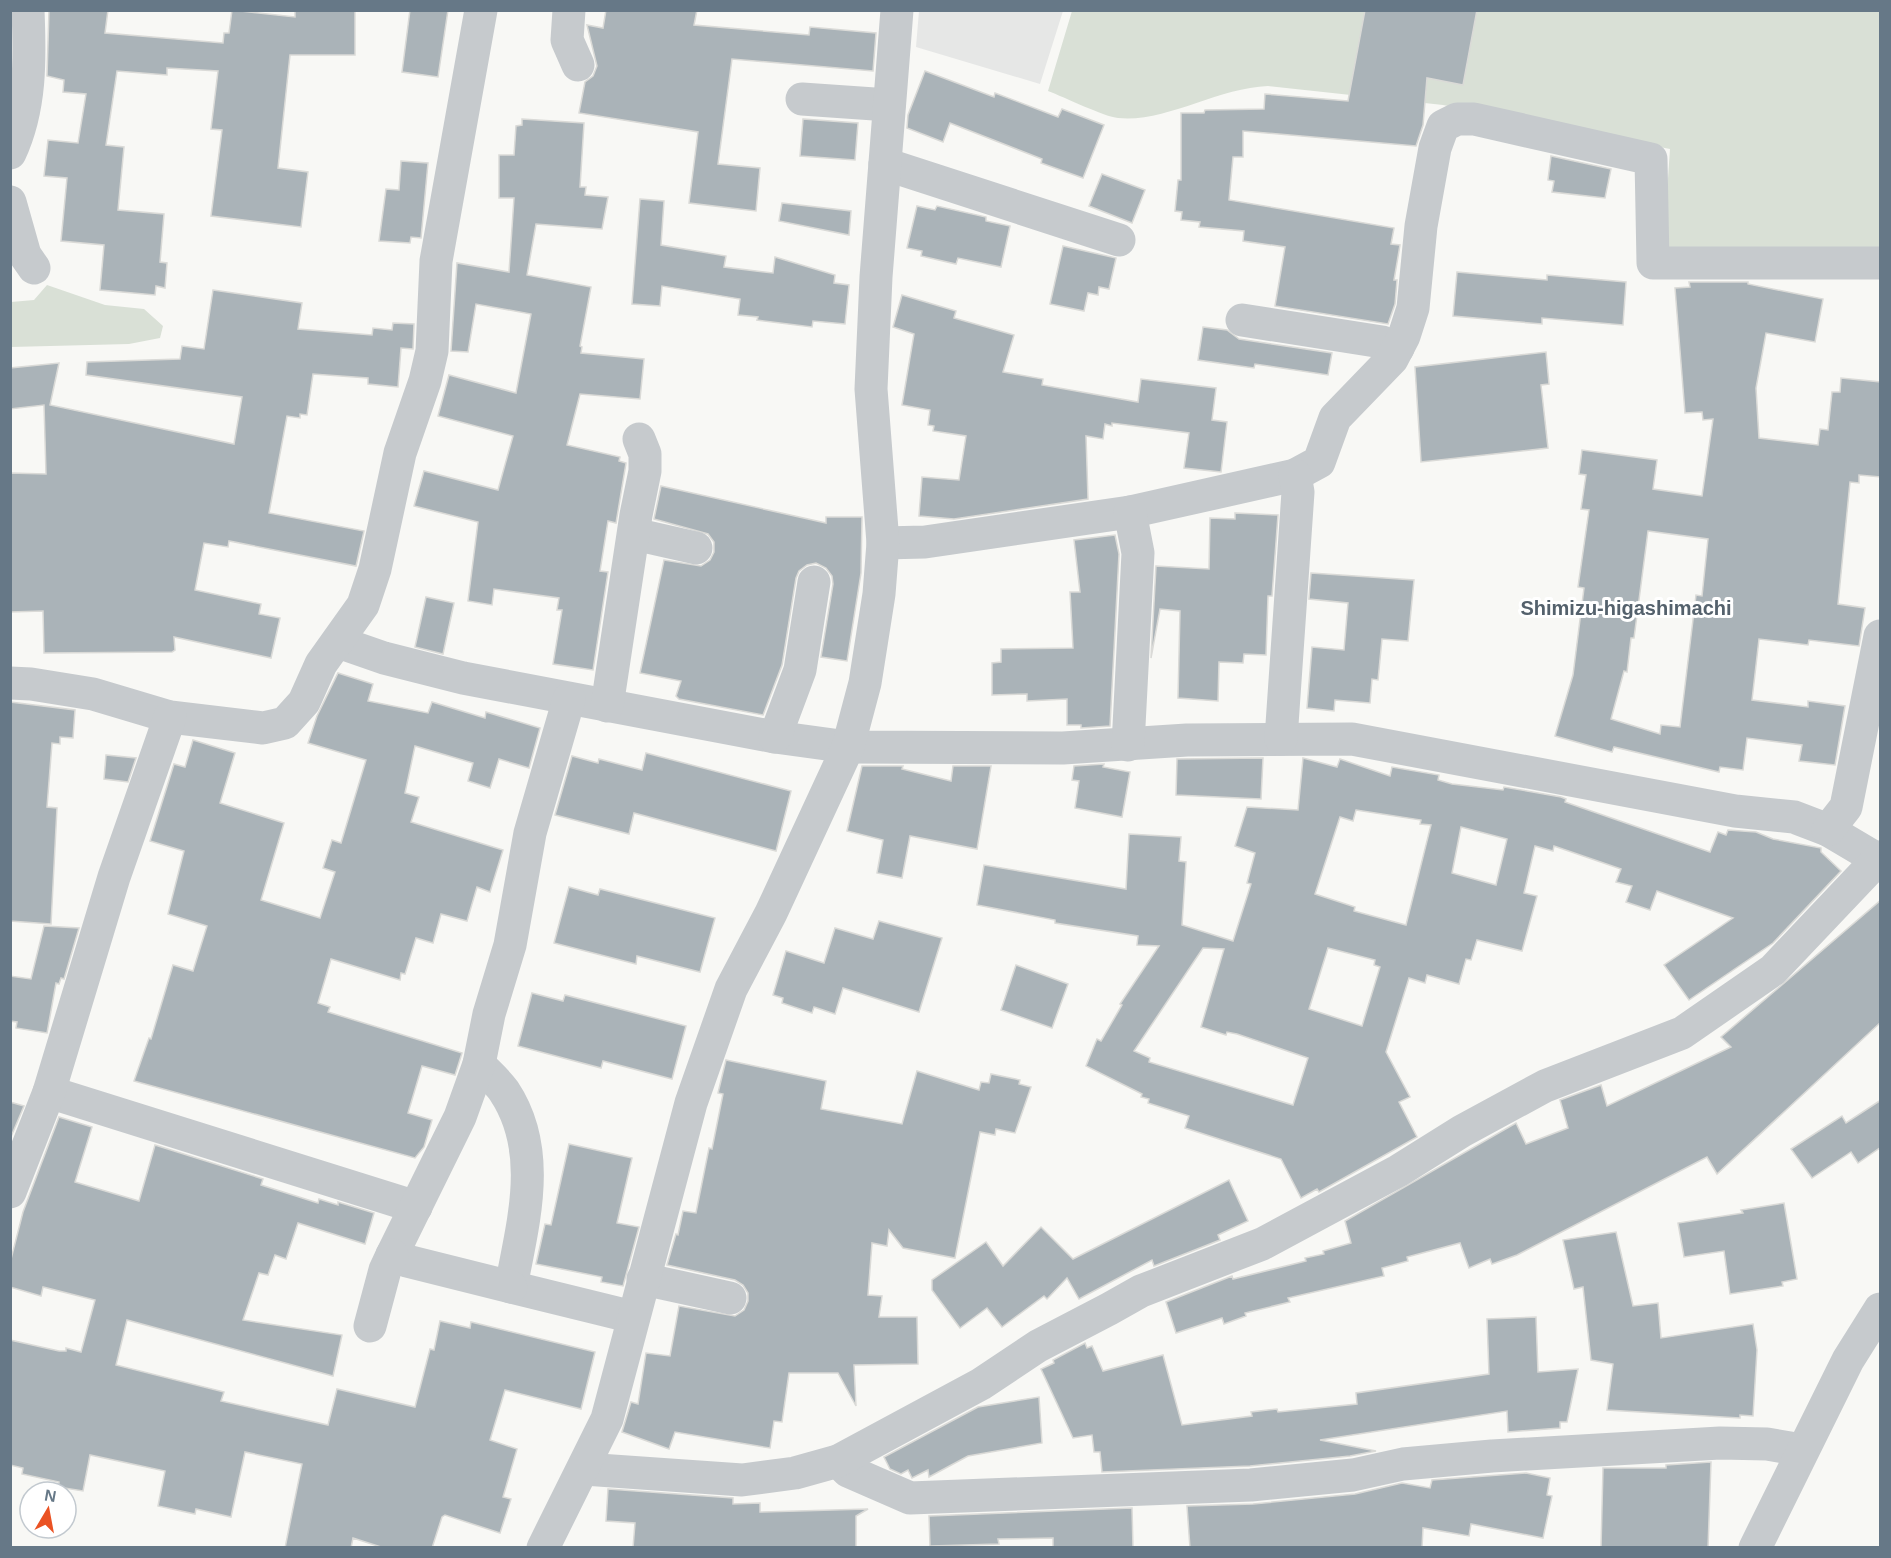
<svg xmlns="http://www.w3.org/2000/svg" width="1891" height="1558" viewBox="0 0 1891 1558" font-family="Helvetica,sans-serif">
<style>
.built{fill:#e6e7e6}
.green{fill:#d9e0d6}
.building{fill:#aab3b8;stroke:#dadad7;stroke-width:1.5;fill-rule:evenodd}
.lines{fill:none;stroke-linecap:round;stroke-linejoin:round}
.minor{stroke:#c6cacd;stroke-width:33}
.tertiary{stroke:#c6cacd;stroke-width:33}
.labels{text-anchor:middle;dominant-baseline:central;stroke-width:6;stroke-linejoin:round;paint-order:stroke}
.quarter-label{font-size:20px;font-weight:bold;fill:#54616c;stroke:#fff}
</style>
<rect width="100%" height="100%" fill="#f8f8f5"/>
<path class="built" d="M919 11V10L1063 11 1040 84 916 47Z"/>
<g class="green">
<path d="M1072 11H1880V255L1663 251 1670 149 1443 105 1268 86C1217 88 1165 123 1118 118 1105 117 1064 97 1048 91Z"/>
<path d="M47 285 105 305 144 309 163 326 160 338 129 344 11 347V302L34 300Z"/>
</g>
<g class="building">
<path d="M49 10H108L105 33 223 43 224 33H229L232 10 295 17V10H355V55H290L278 168 308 172 301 227 211 216 222 130 211 129 218 71 167 68V75L117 71 106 145 124 147 118 210 164 214 160 262 167 263 165 288 156 286 155 295 100 290 104 245 61 241 67 178 44 176 48 140 78 143 86 94 63 92 64 80 47 76Z"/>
<path d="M410 10H448L438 77 402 72Z"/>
<path d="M606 10H697L694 25 809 35 810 27 876 33 873 71 732 59 718 164 760 168 756 211 689 203 698 132 579 113 585 82 593 76 597 66 587 25 603 28Z"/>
<path d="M1365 10H1477L1463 85 1427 78 1423 125 1416 146 1243 131V157H1233L1229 200 1394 228 1391 244 1400 245 1394 280H1397L1395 304 1388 324 1275 306 1285 247 1243 241 1244 231 1199 227 1200 222 1181 220 1182 212 1175 211 1178 180H1181V113H1204L1205 110 1264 109 1265 94 1348 101Z"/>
<path d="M925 71 994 97 995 93 1058 117 1062 109 1104 125 1083 178 1041 163 1042 159 950 123 943 142 907 128 908 115Z"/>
<path d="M522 119 584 123 580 187H586L585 195 608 197 602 229 536 224 527 275 591 287 580 346 582 347 581 353 644 359 640 399 580 394 567 445 620 457 619 461 626 463 616 523 608 521 600 571 608 572 593 670 553 664 562 610H557L559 598 494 589 492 605 468 601 478 522 414 506 424 471 498 490 513 436 438 416 449 375 516 393 531 314 476 304 468 352 451 351 457 263 509 272 514 198H499V155H514L516 126 522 125Z"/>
<path d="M803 119 858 123 855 160 800 156Z"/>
<path d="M1551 156 1611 169 1605 198 1552 192 1554 181 1548 180Z"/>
<path d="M401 161 428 163 421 238 411 237 410 243 379 241 386 189 399 190Z"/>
<path d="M1102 174 1145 190 1132 223 1089 206Z"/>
<path d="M640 199 664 201 661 245 726 256 724 267 773 273 775 257 835 275 834 283 849 285 845 324 813 321 812 327 757 320 758 317 738 315 740 299 662 286 660 306 632 304Z"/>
<path d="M782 203 851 211 849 235 779 221Z"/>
<path d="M917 206 935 210 937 206 986 217V221L1010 226 1001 267 958 258 956 264 921 256 922 251 907 248Z"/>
<path d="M1063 246 1116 258 1109 289 1099 287 1098 295 1088 293 1084 311 1050 304Z"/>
<path d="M1457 272 1547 280V275L1626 282 1623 325 1542 318V324L1453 316Z"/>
<path d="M1689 282H1748V284L1823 299 1815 342 1766 333 1756 388 1759 438 1818 445 1820 429 1828 430 1832 392H1840L1841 378 1881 382V477L1859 475V483L1850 482 1838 604 1865 608 1859 646 1809 640 1808 645 1759 639 1752 700 1808 707V701L1845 706 1835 765 1799 761 1802 745 1747 738 1743 770 1720 767 1719 772 1614 747 1612 752 1555 736 1573 675 1584 588 1578 587 1589 510 1581 509 1586 475 1579 474 1582 450 1657 460 1653 489 1702 496 1713 419 1703 420 1702 412 1685 413 1675 288 1690 287ZM1648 531 1708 539 1702 596 1696 595 1680 727 1661 725 1660 734 1611 719 1624 671 1627 672 1631 638H1634Z"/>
<path d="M213 290 302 303 298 329 372 335 373 328 392 330 393 323 414 324 413 349 401 348 398 387 368 384V378L313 374 307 415 300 414V418L287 416 269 513 364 531 356 566 229 541 228 547 204 543 195 590 261 604 259 614 280 618 271 658 174 637 175 650 172 652 44 653 43 611 10 612V473L46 474 44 405 10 409V368L59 363 50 405 234 444 242 397 86 375 87 362 180 359 182 346 204 349Z"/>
<path d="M902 295 956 311 954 318 1014 335 1003 372 1043 379 1042 385 1138 402 1141 379 1216 388 1212 420 1227 422 1221 472 1184 468 1189 433 1112 423V426L1105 424 1103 439 1086 436 1088 499 954 519 919 516 922 477 959 480 966 436 933 431 934 426 928 425 930 410 902 405 914 334 893 327Z"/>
<path d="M1203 327 1227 330 1239 339 1332 353 1328 375 1255 364 1254 368 1198 360Z"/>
<path d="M1546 352 1549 384 1541 385 1548 448 1421 462 1415 367Z"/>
<path d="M661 486 826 523V517H862L861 573 847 661 821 657 833 584 832 576 826 568 816 563 807 565 799 571 796 578 782 665 763 715 679 699 676 696 681 681 640 673 664 560 701 566 710 560 714 552V542L708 534 654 519Z"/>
<path d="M1235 513 1278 515 1272 596H1268L1266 655 1244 654 1243 663 1219 662 1218 701 1178 698 1180 611 1160 609 1151 658 1156 566 1209 569 1210 518 1235 519Z"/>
<path d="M1115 535 1119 554 1110 726 1081 728V725H1067V699L1027 701V694L992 695V663L1001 662V649L1073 648 1070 592H1080L1074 540Z"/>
<path d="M1311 573 1414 580 1408 641 1382 639 1378 680 1372 679 1370 703 1335 700 1334 711 1307 708 1312 647 1344 650 1348 603 1309 599Z"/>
<path d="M426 597 454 603 443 654 415 647Z"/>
<path d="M338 673 373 684 368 701 428 713 432 702 485 718 486 712 540 728 529 768 499 759 490 788 468 781 473 763 415 746 405 793 419 797 411 822 503 850 490 892 477 887 467 921 441 914 433 943 416 938 405 974 401 973 400 980 331 959 318 1003 330 1007 328 1012 462 1053 455 1075 422 1066 408 1113 432 1120 424 1147 415 1158 134 1081 149 1038 151 1039 173 965 193 971 207 926 168 914 184 851 150 841 174 764 185 767 193 740 235 753 220 803 284 823 261 900 320 918 335 872 323 868 332 840 341 843 366 760 308 743 317 716Z"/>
<path d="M10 702 75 710 73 738 60 737V744L52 743 47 807 57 808 51 924 10 921Z"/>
<path d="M646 753 791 791 776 851 634 813 629 834 555 815 572 756 598 763 599 759 642 770Z"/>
<path d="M106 755 136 758 128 782 104 779Z"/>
<path d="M1263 758 1261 799 1176 795 1177 759Z"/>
<path d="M1303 758 1337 767 1340 759 1390 776 1392 767 1439 775 1438 780 1452 784 1503 790 1504 787 1561 797 1566 799 1565 802 1710 852 1718 832 1726 835 1728 830 1756 832 1773 839 1821 848V852L1841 871 1773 943 1689 1000 1664 965 1733 918 1657 891 1650 910 1626 902 1632 886 1616 882 1621 869 1554 846 1553 851 1535 846 1524 893 1537 896 1522 951 1477 940 1471 960 1466 959 1459 984 1427 975 1425 983 1409 978 1386 1052 1410 1097 1399 1102 1417 1137 1319 1192 1317 1189 1301 1198 1281 1159 1185 1128 1189 1116 1148 1103 1149 1099 1141 1097 1142 1094 1086 1066 1097 1039 1101 1041 1122 1005 1120 1004 1159 946 1137 945 1138 936 1055 923V920L977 905 984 865 1126 889 1129 834 1181 837 1179 861 1186 862 1182 925 1233 941 1251 884 1247 883 1255 853 1235 846 1247 807 1298 810ZM1356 810 1421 820 1420 824 1431 825 1406 925 1354 911 1355 907 1315 894 1340 817 1353 821ZM1461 827 1507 839 1496 885 1452 873ZM1203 948 1224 949 1201 1027 1226 1035 1227 1032 1237 1034 1308 1058 1293 1105 1149 1062 1150 1058 1134 1051ZM1328 948 1375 960 1374 965 1380 967 1362 1026 1309 1009Z"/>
<path d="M1104 764 1103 767 1130 772 1122 817 1075 808 1079 781 1072 780 1074 766Z"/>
<path d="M862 766H903L902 769 951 781 953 766H991L977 849 910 836 902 878 877 873 883 840 847 831Z"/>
<path d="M569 887 598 895 600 889 715 918 700 972 637 956 636 964 554 943Z"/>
<path d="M1881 900V1022L1717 1174 1707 1157 1517 1255 1492 1264 1490 1259 1469 1268 1460 1243 1407 1257 1408 1261 1382 1268 1384 1276 1288 1298 1290 1302 1245 1313 1246 1316 1224 1324 1222 1318 1176 1333 1166 1302 1232 1276 1233 1279 1306 1261 1305 1258 1324 1254 1323 1251 1351 1243 1345 1221 1516 1123 1526 1144 1568 1128 1560 1100 1601 1085 1607 1106 1731 1047 1721 1037Z"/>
<path d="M879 921 942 938 919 1012 843 988 835 1014 814 1007 812 1013 782 1003 783 998 773 995 786 951 824 963 835 928 873 939Z"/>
<path d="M44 926 79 928 64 979 61 978 59 984 56 983 47 1033 16 1028 17 1022 10 1021V976L31 979Z"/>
<path d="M1016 965 1068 984 1052 1028 1001 1010Z"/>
<path d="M532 993 563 1001 565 995 686 1026 672 1079 603 1061 601 1068 518 1046Z"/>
<path d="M726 1060 826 1081 821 1109 902 1124 917 1071 979 1090 981 1082 989 1083 991 1074 1020 1080 1019 1084 1031 1087 1015 1133 996 1129 995 1135 980 1132 955 1258 903 1248 889 1230 887 1246 872 1243 868 1295 882 1296 879 1317H917L918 1364 854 1365 856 1406 838 1373H789L782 1422 774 1421 770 1448 675 1432 669 1449 622 1432 631 1402 638 1404 646 1353 670 1356 679 1306 735 1316 744 1310 748 1301V1293L743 1285 735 1280 667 1265 676 1234 678 1235 683 1211 696 1213 709 1148 712 1149 723 1094 718 1093Z"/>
<path d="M1881 1100V1147L1858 1163 1851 1152 1812 1178 1791 1149 1842 1116 1846 1123Z"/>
<path d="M10 1102 24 1106 10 1139Z"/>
<path d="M59 1117 92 1127 75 1182 139 1201 155 1145 263 1179 261 1185 318 1203 319 1199 338 1205V1202L374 1213 365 1244 298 1223 286 1259 275 1255 268 1275 259 1273 243 1320 342 1335 333 1376 127 1320 116 1365 224 1392 221 1401 328 1425 337 1389 415 1407 430 1349 434 1350 440 1321 470 1328 471 1322 595 1352 581 1409 505 1390 490 1440 517 1449 503 1497 511 1499 500 1533 445 1515 442 1517 432 1548H384L353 1538 351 1548H285L302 1464 245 1452 231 1517 196 1509 195 1514 158 1506 165 1471 90 1455 83 1491 58 1487 59 1482 22 1474 23 1468 10 1465V1340L59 1351H66V1348L81 1352 95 1300 43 1287 41 1296 10 1287V1263L23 1212Z"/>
<path d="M569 1144 632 1158 617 1223 639 1227 623 1286 601 1282 602 1277 536 1264 545 1224 551 1225Z"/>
<path d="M1229 1180 1248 1221 1218 1235 1220 1240 1154 1266 1152 1260 1079 1299 1067 1278 1047 1299 1044 1296 1002 1327 987 1308 960 1328 932 1290V1280L986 1242 1003 1266 1041 1227 1073 1259Z"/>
<path d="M1784 1203 1797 1279 1782 1282 1783 1286 1730 1294 1724 1251 1684 1257 1678 1223 1743 1213 1741 1210Z"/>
<path d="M1616 1232 1633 1306 1658 1303 1661 1338 1753 1324 1757 1350 1753 1416 1740 1415V1418L1607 1410 1613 1364 1591 1360 1583 1287 1574 1289 1563 1240Z"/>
<path d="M1536 1317 1538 1372 1578 1369 1567 1422H1560V1428L1508 1432 1507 1411 1320 1440 1376 1451 1350 1456 1250 1466 1102 1472 1100 1452H1094L1092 1435 1073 1438 1041 1369 1054 1363 1053 1360 1085 1343 1087 1348 1092 1346 1103 1371 1163 1355 1182 1425 1252 1416 1251 1412 1277 1409 1278 1412 1357 1404 1356 1393 1489 1374 1487 1319Z"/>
<path d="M1039 1397 1042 1443 968 1456 929 1477 928 1470 912 1478 908 1470 901 1474 890 1469 884 1457 978 1407Z"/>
<path d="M1711 1462 1708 1548H1601L1603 1468H1666V1465Z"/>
<path d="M1526 1473 1550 1478 1547 1495 1552 1496 1543 1538 1471 1524 1469 1536 1423 1528 1422 1548H1190L1187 1506 1253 1504 1355 1494 1402 1483 1430 1488 1432 1480Z"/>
<path d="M608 1489 733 1498V1504L760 1503V1512L868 1509 856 1516V1548H633L635 1523 606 1521Z"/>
<path d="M1132 1508 1133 1548H1053V1538L998 1539 999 1544 930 1546 929 1516Z"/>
</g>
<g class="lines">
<g class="minor">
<path d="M569 10 567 40 578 65"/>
<path d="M802 99 889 105"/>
<path d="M10 153C31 108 30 59 28 10"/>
<path d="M885 164 1119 240"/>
<path d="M10 202 25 255 34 268"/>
<path d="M1242 320 1382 342 1398 348"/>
<path d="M634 534 696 548"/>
<path d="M883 543 925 542 1130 512 1295 475 1319 462 1335 418 1392 359 1404 336 1413 308 1421 226 1435 148 1443 126 1457 119H1474L1651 159 1653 263H1880"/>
<path d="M338 642 384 658 463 678 775 737 848 747 1063 748 1187 740 1352 739 1735 811 1794 817 1828 830 1877 859"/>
<path d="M10 683 31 684 93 694 170 717 263 728 285 723 304 702 321 664 363 605 375 569 400 453 425 381 432 351 436 261 481 10"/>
<path d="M607 706 636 515 645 471V454L639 439"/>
<path d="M775 737 800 670 814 582"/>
<path d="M1281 739 1298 492 1295 475"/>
<path d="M1128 745 1138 553 1130 512"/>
<path d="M1828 830 1846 807 1880 636"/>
<path d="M479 1064C487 1073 497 1081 504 1091 544 1151 523 1222 511 1287L633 1317"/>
<path d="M49 1092 416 1207"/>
<path d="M10 1192 49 1092 114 877 170 717"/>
<path d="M643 1279 730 1298"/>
<path d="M511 1287 407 1261 392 1255 460 1117 479 1064 489 1014 510 945 530 833 569 699"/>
<path d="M370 1326 385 1270 392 1255"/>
<path d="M838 1461 848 1471 910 1498 1251 1485 1353 1475 1403 1464 1492 1456 1720 1443 1767 1444 1802 1450"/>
<path d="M584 1469 742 1480 795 1473 838 1461 981 1384 1038 1346 1109 1309 1141 1291 1262 1244 1398 1171 1462 1131 1545 1086 1682 1033 1773 970 1880 857"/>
<path d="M543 1548 607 1419 691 1103 731 989 771 913 848 747 865 683 879 594 883 543 871 389 876 277 897 10"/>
</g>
<path class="tertiary" d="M1755 1548 1848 1360 1880 1309"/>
</g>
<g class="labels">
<g class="quarter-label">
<text x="1626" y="608">Shimizu-higashimachi</text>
</g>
</g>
<rect width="1891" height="1558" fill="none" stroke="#667887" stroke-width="24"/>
<g transform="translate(48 1510) rotate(10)"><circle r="28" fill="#ffffff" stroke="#c2c9cf" stroke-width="1.5"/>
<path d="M0-4.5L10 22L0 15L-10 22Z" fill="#ea5223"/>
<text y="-9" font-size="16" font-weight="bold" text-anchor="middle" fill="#667887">N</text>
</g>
</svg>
